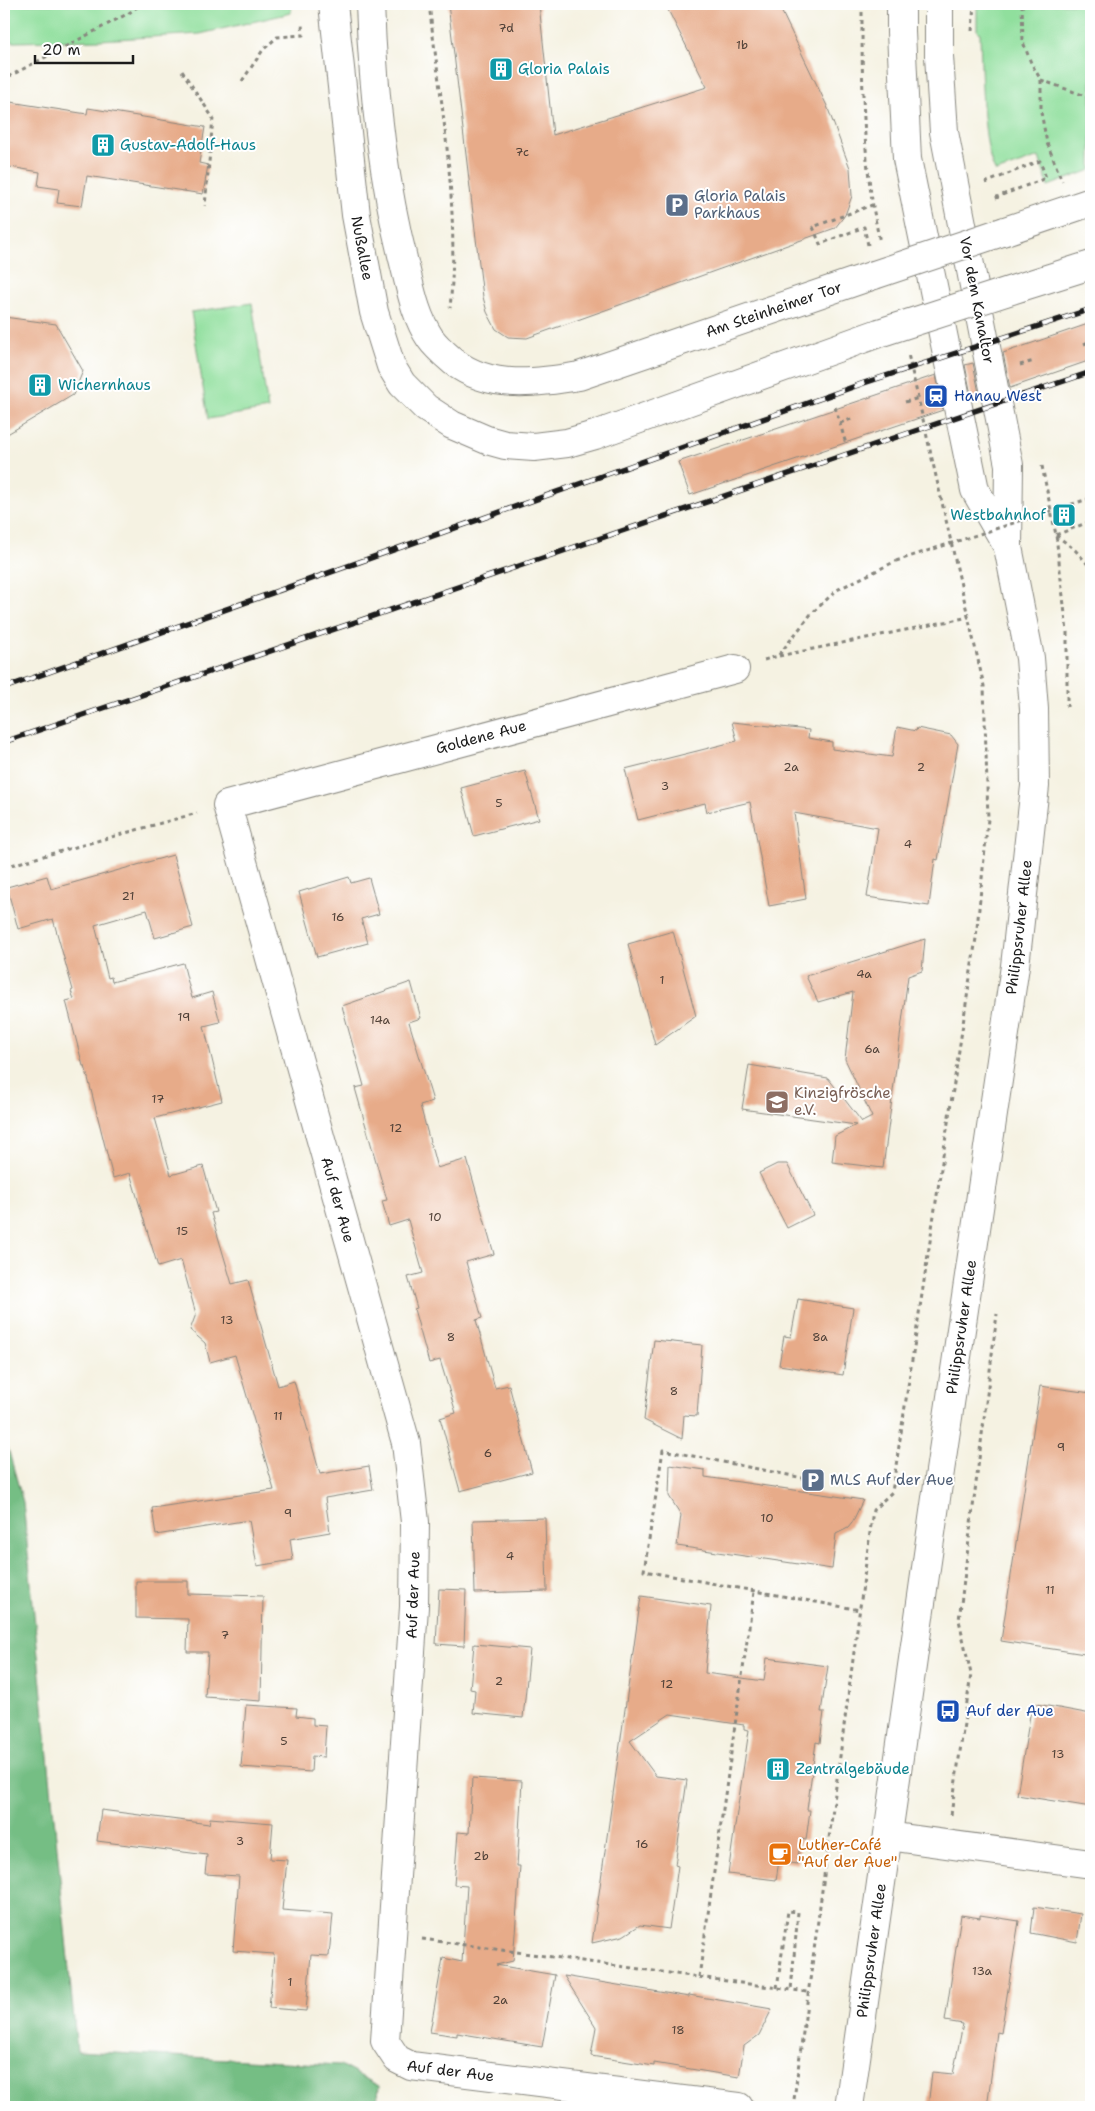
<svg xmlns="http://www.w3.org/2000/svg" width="1095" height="2111" viewBox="0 0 1095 2111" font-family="'Shantell Sans',sans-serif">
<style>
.green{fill:#90df9d;stroke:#567e5c}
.forest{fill:#74be84;stroke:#486d50}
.building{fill:#e7ab89}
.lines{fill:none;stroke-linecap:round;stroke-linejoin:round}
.minor-casing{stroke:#88877f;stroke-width:30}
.major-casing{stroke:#88877f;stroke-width:30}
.path{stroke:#88877f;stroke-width:3;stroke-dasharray:4 4;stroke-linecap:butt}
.minor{stroke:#fff;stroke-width:28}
.major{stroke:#fff;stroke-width:28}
.rail-casing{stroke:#1c1c1c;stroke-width:5.5}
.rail{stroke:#fff;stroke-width:4;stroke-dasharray:11;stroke-linecap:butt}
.major-bridge-casing{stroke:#88877f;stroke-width:30;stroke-linecap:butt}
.path-bridge{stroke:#88877f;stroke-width:3;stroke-dasharray:4 4;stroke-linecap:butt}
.major-bridge{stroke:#fff;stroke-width:28}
.labels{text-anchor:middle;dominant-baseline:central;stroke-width:4;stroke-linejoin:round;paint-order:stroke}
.number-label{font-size:12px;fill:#4f4037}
.culture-label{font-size:15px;fill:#0d838f;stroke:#fff;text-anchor:start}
.service-label{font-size:15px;fill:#4e5e75;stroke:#fff;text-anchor:start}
.street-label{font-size:15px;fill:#1c1c1c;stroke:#fff}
.transit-label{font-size:15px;fill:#164399;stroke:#fff;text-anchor:start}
.education-label{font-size:15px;fill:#785e54;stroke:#fff;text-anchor:start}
.food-label{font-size:15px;fill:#c56008;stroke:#fff;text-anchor:start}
</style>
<rect width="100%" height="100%" fill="#fff"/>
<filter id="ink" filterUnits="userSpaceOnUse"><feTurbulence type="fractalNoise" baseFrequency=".02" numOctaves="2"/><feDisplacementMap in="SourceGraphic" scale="10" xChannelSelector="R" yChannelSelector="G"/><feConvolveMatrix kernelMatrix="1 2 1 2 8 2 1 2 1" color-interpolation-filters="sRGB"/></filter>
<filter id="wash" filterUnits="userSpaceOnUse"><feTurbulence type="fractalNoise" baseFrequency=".0096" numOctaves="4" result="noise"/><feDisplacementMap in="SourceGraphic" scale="20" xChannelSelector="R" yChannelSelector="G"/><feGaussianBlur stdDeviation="1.12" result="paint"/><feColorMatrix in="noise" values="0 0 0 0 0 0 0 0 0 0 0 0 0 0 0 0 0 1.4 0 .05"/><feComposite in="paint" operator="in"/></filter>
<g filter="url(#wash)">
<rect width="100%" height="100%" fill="#f5f2e2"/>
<g class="green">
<path d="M4 4H291V13L200 34 100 40 14 42 4 39Z"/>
<path d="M977 4H1091V170L1048 186 1039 157 996 172C982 153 981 61 980 33L977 30Z"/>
<path d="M252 303 268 409 208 419 191 312Z"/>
</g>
<path class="forest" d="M4 1434 23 1502 77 2051 340 2065 379 2086 377 2107H4Z"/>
<g id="blocks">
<g class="building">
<path d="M448 4H539L553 135 707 87 665 4H778L827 106 850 168 852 196 845 215 835 228 527 338 508 337 496 329 487 312 483 297Z"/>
<path d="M4 101 87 114 88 108 205 127 199 163 208 165 203 194 87 176 82 206 57 203 59 189 38 186 40 172 4 166Z"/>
<path d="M4 317 56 324 83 371 73 395 4 436Z"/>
<path d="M1091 323V360L1010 388 1003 353Z"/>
<path d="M973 363 980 398 972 400 965 365Z"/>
<path d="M936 375 943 410 690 495 678 462Z"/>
<path d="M732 722 809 730 808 738 832 742V749L892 757 897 727 916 731 917 728 951 735 958 744 938 860 935 859 929 906 867 897 878 828 794 813 806 899 769 906 750 802 707 812 705 803 638 820 625 769 737 741Z"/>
<path d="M525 771 539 819 474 836 461 788Z"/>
<path d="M173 855 193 927 155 938 147 910 95 925 108 978 111 977 112 982 183 963 192 998 212 992 220 1022 204 1026 222 1101 155 1118 171 1175 203 1166 216 1212 211 1213 232 1284 248 1280 278 1386 294 1381 320 1474 369 1466 373 1490 325 1498 330 1532 290 1539 293 1560 257 1566 249 1520 156 1535 152 1508 274 1490 235 1355 210 1362 205 1343 190 1330 196 1314 181 1260 158 1267 130 1173 113 1178 85 1066H83L66 1001 74 999 71 991 73 990 53 919 18 929 7 887 47 876 51 889Z"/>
<path d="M349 877 351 883 369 878 379 914 361 919 368 943 317 957 299 892Z"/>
<path d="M673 931 696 1016 655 1045 628 944Z"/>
<path d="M925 939 922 971 908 976 883 1168 832 1162 835 1136 856 1125 742 1109 749 1065 828 1078 862 1122 872 1117 845 1059 853 992 818 1002 806 976Z"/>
<path d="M411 982 421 1018 409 1022 433 1101 420 1105 437 1168 467 1159 494 1254 466 1262 482 1318 476 1320 495 1388 509 1385 532 1472 460 1491 440 1418 456 1413 440 1360 429 1363 414 1309 417 1308 408 1277 423 1273 408 1220 389 1226 382 1201 387 1200 355 1088 364 1086 342 1006Z"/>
<path d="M777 1164H787L813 1215 787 1228 759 1173Z"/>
<path d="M798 1299 853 1308 843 1375 779 1365 784 1336 791 1337Z"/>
<path d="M654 1340 702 1345 697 1416 684 1415 682 1439 644 1420Z"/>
<path d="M1040 1386 1091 1393V1655L1001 1641Z"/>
<path d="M670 1465 705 1470V1477L863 1500 852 1523 848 1528 836 1534 832 1569 677 1546 681 1515 669 1496Z"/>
<path d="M545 1518 547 1591 475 1593 473 1520Z"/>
<path d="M136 1581H188V1594L263 1596 261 1701 205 1697 208 1652H187L188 1619 136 1618Z"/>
<path d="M439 1589 466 1590 464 1646 436 1644Z"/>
<path d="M641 1596 711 1606 705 1673 764 1681 767 1658 828 1666 821 1712H824L820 1743 816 1742 807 1810H810L806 1840 801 1839 797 1864 779 1861 776 1880 728 1874 749 1730 744 1729V1725L670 1714 630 1741 656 1776 687 1780 675 1865 678 1866 669 1929 640 1925 623 1936 592 1943Z"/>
<path d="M474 1644 530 1649 523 1718 473 1713 475 1690 470 1689Z"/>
<path d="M1032 1703 1091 1714V1807L1017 1795Z"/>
<path d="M246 1705 297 1708 296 1716 313 1718V1725L326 1726 324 1757 312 1756 311 1772 241 1767Z"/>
<path d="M472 1778 522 1781 517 1866H520L513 1961 496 1965 555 1975 542 2047 457 2033V2036L430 2032 443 1958 462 1962 467 1886 454 1885 458 1832 469 1833Z"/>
<path d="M101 1810 209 1824 210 1818 273 1823 270 1859 287 1860 282 1910 333 1914 329 1956 311 1955 306 2011 269 2008 274 1954 233 1951 239 1876 205 1874 207 1855 97 1841Z"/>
<path d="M1034 1907 1081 1914 1077 1942 1031 1933Z"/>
<path d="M961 1915 980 1918V1915L1019 1921 1001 2033 997 2032 987 2107H928L932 2072 953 2074 963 2024 945 2021Z"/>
<path d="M564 1976 689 1997V1995L772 2009 759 2035 744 2046 739 2077 654 2063V2066L591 2056 596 2027Z"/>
</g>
</g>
</g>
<g filter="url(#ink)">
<use href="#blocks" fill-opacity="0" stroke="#88877f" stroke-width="1"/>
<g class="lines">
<g class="minor-casing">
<g id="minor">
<path id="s1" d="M735 669 227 805 406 1443 415 1522 414 1607 385 2041 397 2059 411 2066 739 2107"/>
<path d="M888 1836 1091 1864"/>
</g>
</g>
<g class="major-casing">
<g id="major">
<path id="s2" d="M333 4 356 215 374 312 391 366 402 384 426 408 452 425 487 440 505 445 534 447 567 443 595 435 879 333"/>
<path id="s3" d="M370 4C373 92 383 181 405 267 411 291 416 317 430 338 436 347 447 356 454 362 490 390 538 383 579 376L874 275"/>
<path d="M901 4V32L907 159 975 490 1008 547"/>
<path d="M1005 231 1091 202"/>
<path d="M1021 287 1091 265"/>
<path id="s4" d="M849 2107 936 1498 1015 966 1035 786 1034 709 1030 658 1008 547 1009 465 944 132 939 56V4"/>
</g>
</g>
<g class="path">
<path d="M429 4C441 104 460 207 450 308"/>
<path d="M862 4C862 83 862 164 880 242"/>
<path d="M1022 4 1023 42 1031 63 1041 80 1091 98"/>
<path d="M972 31 974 4"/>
<path d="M182 71 213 118 205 206"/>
<path d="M8 77 129 13 141 4"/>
<path d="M1041 80V112L1047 143 1062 181"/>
<path d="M242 81 263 50 277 37 303 35 302 25"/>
<path d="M985 183 1040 161 1046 178 997 197 998 200"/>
<path d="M868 245 864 227 820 244 813 227 872 205"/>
<path d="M1090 321 1091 326"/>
<path d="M1084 344 1091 341"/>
<path d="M1020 365 1034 361"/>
<path d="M905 402 919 398"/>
<path d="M835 407 846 444"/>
<path d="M840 423 854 418"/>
<path d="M1042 466 1056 535 1067 632V707"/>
<path d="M1056 535 1075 550 1091 568"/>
<path d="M1056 535 1091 521"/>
<path d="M779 656 969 617"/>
<path d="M764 660 778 656 811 614 837 590 896 561"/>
<path d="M4 867 197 813"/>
<path d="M813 1480 663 1450 644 1571 860 1610"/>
<path d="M951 1815 971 1674 959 1620 997 1314"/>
<path d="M422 1939 807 1992"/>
<path d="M699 1977 754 1592"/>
<path d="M777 1988 788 1911 798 1912 791 1990"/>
<path d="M793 2107 873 1510 892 1492 976 938 988 819 984 686 908 354"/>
</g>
<use href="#minor" class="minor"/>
<use href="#major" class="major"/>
<g class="rail-casing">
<g id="rail">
<path d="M4 688 864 383 1091 309"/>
<path d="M4 742 894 438 1091 372"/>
</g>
</g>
<use href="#rail" class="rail"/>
<g class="major-bridge-casing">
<g id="major-bridge">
<path d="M874 275 1005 231"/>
<path d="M879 333 1021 287"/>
</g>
</g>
<path class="path-bridge" d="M896 561 1091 498"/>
<use href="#major-bridge" class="major-bridge"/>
</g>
</g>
<defs>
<g id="building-square" transform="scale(1.25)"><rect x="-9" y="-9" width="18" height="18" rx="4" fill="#0f9aa8" stroke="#fff"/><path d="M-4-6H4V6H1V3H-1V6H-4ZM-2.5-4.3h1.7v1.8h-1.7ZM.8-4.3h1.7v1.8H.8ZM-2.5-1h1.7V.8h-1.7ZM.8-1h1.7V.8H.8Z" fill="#fff"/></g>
<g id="parking-square" transform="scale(1.25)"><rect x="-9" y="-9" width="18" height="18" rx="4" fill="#5c6f8a" stroke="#fff"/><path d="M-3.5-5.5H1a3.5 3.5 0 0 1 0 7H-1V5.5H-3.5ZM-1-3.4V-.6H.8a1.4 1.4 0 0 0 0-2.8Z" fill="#fff"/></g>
<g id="station-square" transform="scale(1.25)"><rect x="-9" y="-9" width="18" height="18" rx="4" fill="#1a4fb4" stroke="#fff"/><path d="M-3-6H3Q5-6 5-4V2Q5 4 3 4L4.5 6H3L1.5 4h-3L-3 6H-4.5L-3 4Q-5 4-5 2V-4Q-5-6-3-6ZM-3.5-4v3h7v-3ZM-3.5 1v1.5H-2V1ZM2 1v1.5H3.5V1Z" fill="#fff"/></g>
<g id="school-square" transform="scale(1.25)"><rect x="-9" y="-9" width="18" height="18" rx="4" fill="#8d6e63" stroke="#fff"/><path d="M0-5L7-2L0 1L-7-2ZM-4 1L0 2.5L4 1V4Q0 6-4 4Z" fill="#fff"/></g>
<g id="bus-square" transform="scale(1.25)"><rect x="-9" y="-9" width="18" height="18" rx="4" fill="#1a4fb4" stroke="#fff"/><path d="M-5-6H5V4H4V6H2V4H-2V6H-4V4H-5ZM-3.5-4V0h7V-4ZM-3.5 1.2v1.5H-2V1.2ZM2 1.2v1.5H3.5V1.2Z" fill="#fff"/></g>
<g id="cafe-square" transform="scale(1.25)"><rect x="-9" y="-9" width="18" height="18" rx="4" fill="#e8710a" stroke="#fff"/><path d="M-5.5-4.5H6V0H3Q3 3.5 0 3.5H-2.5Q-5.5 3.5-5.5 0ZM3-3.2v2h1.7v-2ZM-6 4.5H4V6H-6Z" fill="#fff"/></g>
</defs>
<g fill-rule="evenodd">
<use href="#building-square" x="501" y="69"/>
<use href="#building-square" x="103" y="145"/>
<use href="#parking-square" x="677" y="205"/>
<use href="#building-square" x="40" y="385"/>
<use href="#station-square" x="936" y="396"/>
<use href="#building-square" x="1064" y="515"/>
<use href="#school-square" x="777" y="1102"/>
<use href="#parking-square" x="813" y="1480"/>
<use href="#bus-square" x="948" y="1711"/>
<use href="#building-square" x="778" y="1769"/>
<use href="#cafe-square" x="780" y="1854"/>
</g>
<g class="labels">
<g class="number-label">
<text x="506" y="28">7d</text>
<text x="742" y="45">1b</text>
<text x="522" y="152">7c</text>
<text x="791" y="767">2a</text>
<text x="921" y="767">2</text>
<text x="665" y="786">3</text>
<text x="499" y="803">5</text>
<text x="908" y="844">4</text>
<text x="128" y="896">21</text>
<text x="338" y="917">16</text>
<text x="864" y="974">4a</text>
<text x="662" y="980">1</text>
<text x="184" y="1017">19</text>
<text x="380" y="1020">14a</text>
<text x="872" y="1049">6a</text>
<text x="158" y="1099">17</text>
<text x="396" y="1128">12</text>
<text x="435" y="1217">10</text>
<text x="182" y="1231">15</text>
<text x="227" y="1320">13</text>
<text x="451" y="1337">8</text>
<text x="820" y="1337">8a</text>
<text x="674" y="1391">8</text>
<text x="278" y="1416">11</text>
<text x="1061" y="1447">9</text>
<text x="488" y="1453">6</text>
<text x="288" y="1513">9</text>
<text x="767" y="1518">10</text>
<text x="510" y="1556">4</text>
<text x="1050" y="1590">11</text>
<text x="225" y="1635">7</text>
<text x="499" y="1681">2</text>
<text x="667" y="1684">12</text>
<text x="284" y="1741">5</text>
<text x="1058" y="1754">13</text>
<text x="240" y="1841">3</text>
<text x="642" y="1844">16</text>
<text x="481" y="1856">2b</text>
<text x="982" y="1971">13a</text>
<text x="290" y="1982">1</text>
<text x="500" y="2000">2a</text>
<text x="678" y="2030">18</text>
</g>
<g class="culture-label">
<text x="518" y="69">Gloria Palais</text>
<text x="120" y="145">Gustav-Adolf-Haus</text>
<text x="58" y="385">Wichernhaus</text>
<text x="1046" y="515" text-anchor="end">Westbahnhof</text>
<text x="796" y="1769">Zentralgebäude</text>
</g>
<g class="service-label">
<text x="694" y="196">Gloria Palais<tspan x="694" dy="17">Parkhaus</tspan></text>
<text x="830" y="1480">MLS Auf der Aue</text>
</g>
<g class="street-label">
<text stroke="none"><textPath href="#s2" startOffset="246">Nußallee</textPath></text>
<text transform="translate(977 300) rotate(79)">Vor dem Kanaltor</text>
<text stroke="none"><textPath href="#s3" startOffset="711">Am Steinheimer Tor</textPath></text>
<text transform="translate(481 737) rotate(-15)">Goldene Aue</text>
<text stroke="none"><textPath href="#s4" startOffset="1192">Philippsruher Allee</textPath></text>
<text stroke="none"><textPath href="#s1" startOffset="936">Auf der Aue</textPath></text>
<text stroke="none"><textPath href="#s4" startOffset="788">Philippsruher Allee</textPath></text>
<text transform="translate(413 1595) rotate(-88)">Auf der Aue</text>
<text stroke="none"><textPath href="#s4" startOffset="158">Philippsruher Allee</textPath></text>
<text stroke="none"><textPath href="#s1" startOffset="1865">Auf der Aue</textPath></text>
</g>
<g class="transit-label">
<text x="954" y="396">Hanau West</text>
<text x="966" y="1711">Auf der Aue</text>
</g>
<g class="education-label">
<text x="794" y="1093">Kinzigfrösche<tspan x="794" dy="17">e.V.</tspan></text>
</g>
<g class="food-label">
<text x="798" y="1845">Luther-Café<tspan x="798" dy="17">"Auf der Aue"</tspan></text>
</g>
</g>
<rect width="1095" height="2111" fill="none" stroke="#fff" stroke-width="20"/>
<path d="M35 55v8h98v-8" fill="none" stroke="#1c1c1c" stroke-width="2.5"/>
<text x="42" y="55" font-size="15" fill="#1c1c1c" stroke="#ffffff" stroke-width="4" paint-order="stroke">20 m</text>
</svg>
